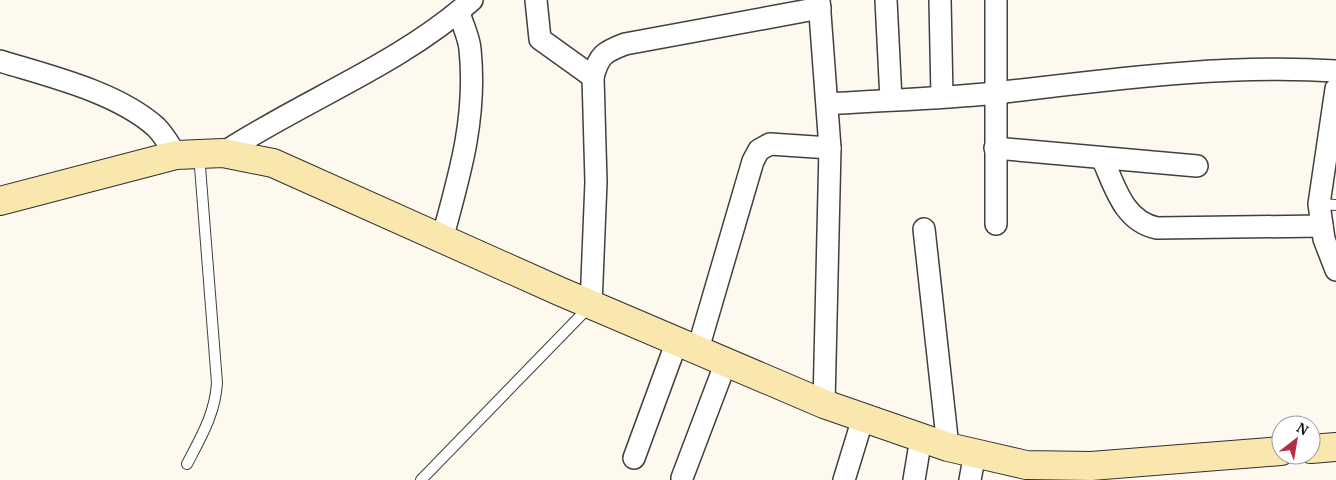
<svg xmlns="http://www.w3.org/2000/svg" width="1336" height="480" viewBox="0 0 1336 480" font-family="'PT Serif',serif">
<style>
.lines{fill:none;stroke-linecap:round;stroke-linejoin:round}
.lane-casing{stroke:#404040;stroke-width:12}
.street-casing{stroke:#404040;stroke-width:24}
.secondary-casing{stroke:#2f2f2f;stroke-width:30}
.lane{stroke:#fff;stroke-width:10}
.street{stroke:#fff;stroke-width:21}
.secondary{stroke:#f9e7ae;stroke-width:28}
</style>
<rect width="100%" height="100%" fill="#fef9ee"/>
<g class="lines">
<g class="lane-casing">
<g id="lane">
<path d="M1319 204 1336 205"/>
<path d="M187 464C201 437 215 414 217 383L199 154"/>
<path d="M421 480 591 305"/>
</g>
</g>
<g class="street-casing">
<g id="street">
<path d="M536 0 540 39 593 77"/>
<path d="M819 0 830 148 824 404"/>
<path d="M886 0 891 100"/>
<path d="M940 0 942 96"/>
<path d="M996 0V224"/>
<path d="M0 61C49 76 117 92 156 127 164 135 170 146 176 155"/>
<path d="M1336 89 1319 204 1324 239 1336 270"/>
<path d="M828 104C884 100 940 99 995 93 1109 80 1220 64 1336 71"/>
<path d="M995 148 1197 166"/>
<path d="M223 153C304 100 399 65 472 0"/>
<path d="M1102 158C1115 186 1123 221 1157 228L1322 226"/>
<path d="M924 229 948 447"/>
<path d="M442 239C460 174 477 117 470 49 469 37 462 24 459 12"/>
<path d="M591 305 596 182 593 77C599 55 604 52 625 44L820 8"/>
<path d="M698 349 753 161 759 150 770 144 830 148"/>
<path d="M634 458 677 341"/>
<path d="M682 478 726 362"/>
<path d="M844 480 863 418"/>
<path d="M914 480 921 438"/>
<path d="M970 480 975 453"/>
</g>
</g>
<g class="secondary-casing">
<g id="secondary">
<path d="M0 201 176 155 223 153 273 163 559 291 824 404 948 447 1026 465 1091 466 1281 451"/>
<path d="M1311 449 1336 447"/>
</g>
</g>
<use href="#lane" class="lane"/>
<use href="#street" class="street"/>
<use href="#secondary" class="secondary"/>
</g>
<g transform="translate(1296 440) rotate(31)"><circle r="24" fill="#ffffff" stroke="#9e9e9e"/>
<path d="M0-4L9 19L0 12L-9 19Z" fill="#b32f47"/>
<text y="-8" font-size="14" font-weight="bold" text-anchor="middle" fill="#0d0d0d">N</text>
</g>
</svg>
